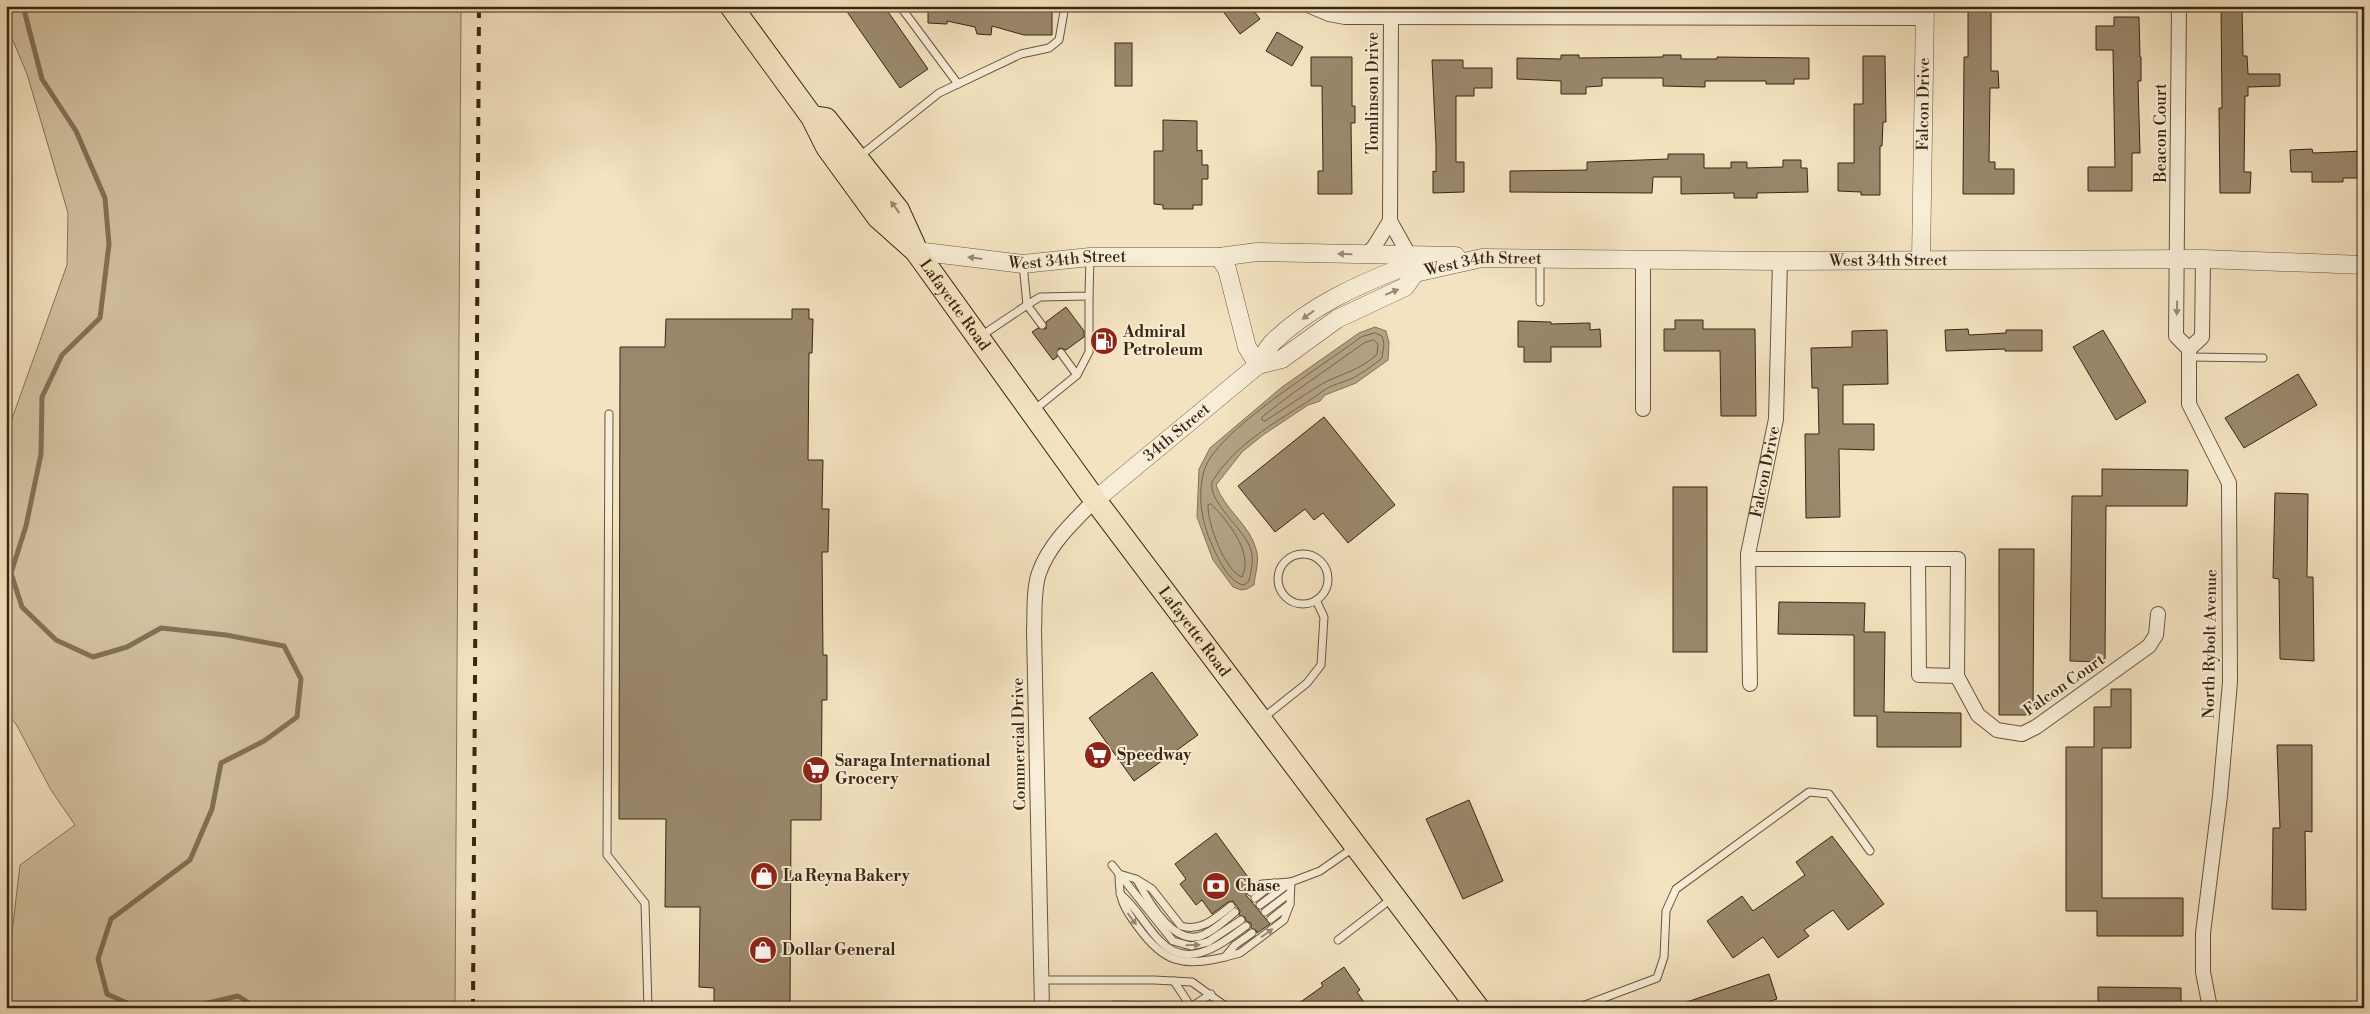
<svg xmlns="http://www.w3.org/2000/svg" width="2370" height="1014" viewBox="0 0 2370 1014" font-family="'Libre Bodoni',serif">
<style>
.green{fill:#d4c3a2;stroke:#86745a}
.water{fill:#b4a385;stroke:#837157}
.lines{fill:none;stroke-linecap:round;stroke-linejoin:round}
.shore{stroke:#76644c;stroke-width:1}
.stream{stroke:#837157;stroke-width:5}
.building{fill:#9a886c;stroke:#392612}
.service-casing{stroke:#68553e;stroke-width:9}
.minor-casing{stroke:#68553e;stroke-width:16}
.tertiary-casing{stroke:#68553e;stroke-width:19}
.primary-casing{stroke:#392612;stroke-width:24}
.service{stroke:#f8edd6;stroke-width:7}
.minor{stroke:#f8edd6;stroke-width:14}
.tertiary{stroke:#f8edd6;stroke-width:18}
.primary{stroke:#f4e3c0;stroke-width:22}
.rail{stroke:#392612;stroke-width:4;stroke-dasharray:9 9;stroke-linecap:butt}
.oneway{fill:#968469}
.oneway2{fill:#988a74}
.labels{text-anchor:middle;dominant-baseline:central;stroke-width:4;stroke-linejoin:round;paint-order:stroke}
.street-label{font-size:16px;fill:#392612;stroke:#f8edd6}
.poi-label{font-size:16px;font-weight:bold;fill:#392612;stroke:#f8edd6;text-anchor:start}
</style>
<rect width="100%" height="100%" fill="#f4e3c0"/>
<filter id="stains"><feTurbulence type="fractalNoise" baseFrequency=".004" numOctaves="4"/><feColorMatrix values="0 0 0 0 .2 0 0 0 0 .09 0 0 0 0 .02 0 0 0 .5 -.17"/></filter>
<radialGradient id="worn" r=".72"><stop offset=".6" stop-color="#630" stop-opacity="0"/><stop offset="1" stop-color="#630" stop-opacity=".3"/></radialGradient>
<path class="green" d="M6 6H461L455 1008H6V984L20 865 75 825 51 790 16 724 6 713V444L13 416 67 265 68 213 27 74 6 24Z"/>
<path class="water" d="M1375 327 1386 331 1389 343 1388 360 1356 383 1325 395 1320 401 1308 405 1263 435 1242 452 1216 485C1224 509 1250 525 1256 549 1260 560 1255 574 1254 585L1247 589 1241 590 1233 587 1213 560 1197 517 1199 469 1210 448 1282 387 1359 333Z"/>
<g class="lines">
<g class="shore">
<path d="M1375 333 1382 336 1384 344 1382 358C1377 363 1356 377 1351 379 1341 383 1331 385 1323 391 1284 419 1238 439 1212 482 1208 503 1245 529 1251 550 1254 559 1251 572 1249 581L1244 585C1229 583 1218 558 1212 545 1202 523 1197 496 1204 471 1214 432 1326 364 1361 337Z"/>
<path d="M1374 340 1378 344 1377 354C1362 370 1339 374 1320 385 1302 396 1284 409 1265 421L1262 420V417L1289 396 1364 343Z"/>
<path d="M1211 504C1228 521 1254 553 1242 577 1225 571 1207 523 1208 505Z"/>
</g>
<path class="stream" d="M23 6 42 79 76 131 105 198 109 244 100 318 62 355 42 397 41 454 26 526 11 573 22 607 56 640 93 657 127 647 161 628 226 635 284 646 301 679 297 717 264 741 221 763 212 809 190 860 111 919 98 959 107 994 138 1008 191 1007 238 996 257 1008"/>
</g>
<g class="building">
<path d="M843 6H884L928 69 900 88Z"/>
<path d="M928 6H1052V35H1024L992 26 991 35 977 34 975 27 947 21V24L928 23Z"/>
<path d="M1219 6H1250L1260 19 1240 34Z"/>
<path d="M2221 6H2242L2243 56H2247L2248 74H2280V86L2248 87V96H2245L2244 172H2251L2250 193H2220L2219 108H2222Z"/>
<path d="M1968 7H1991V71H1998L1999 88H1990L1989 162H1995V169H2014V194H1963L1964 57H1968Z"/>
<path d="M2114 17H2139L2140 57H2141V81H2138L2140 153H2132V191H2088V167H2115L2113 50H2096V26H2114Z"/>
<path d="M1277 32 1303 47 1292 66 1266 51Z"/>
<rect x="1115" y="43" width="17" height="43"/>
<path d="M1561 55H1579V58L1663 57V55H1681V59H1717V57L1809 58V79H1794V84H1766V81H1705V87L1663 86V78H1602V86L1586 87V94H1561V81L1517 79V58L1561 59Z"/>
<path d="M1863 56H1885L1886 122H1883L1882 146H1880V195H1861V192L1838 191V163H1854V104H1863Z"/>
<path d="M1311 57H1352V106H1355V123H1351L1352 194H1318V171H1323L1322 86H1311Z"/>
<path d="M1432 60H1463V68H1492V88H1474V96H1456V162H1464V192L1433 193V171L1436 172V145Z"/>
<path d="M1163 120 1197 121V151L1202 150V165H1208V179H1202V205H1193V209H1163V205L1154 204V151H1163Z"/>
<path d="M2312 149 2313 153 2364 151V178H2343V182H2312V172H2291L2290 150Z"/>
<path d="M1668 154H1704V168H1731V162H1747V168L1783 167V160H1801V168H1807L1808 192 1757 193V198H1734V193L1681 194V177H1653L1652 193 1510 192V171L1587 170V162L1668 159Z"/>
<path d="M1066 307 1084 331V337L1066 350 1061 348 1058 349 1057 357 1053 360 1032 332 1038 328 1046 329V322Z"/>
<path d="M792 309H809V319H813L812 353H809L808 460H823L822 509H829L828 552H822L823 655H827V700H822L821 820H791L790 1008H714V988L699 987 700 907H665L666 819H619L620 347H665L666 319H792Z"/>
<path d="M1675 320H1703V329H1755L1756 416H1721L1720 351H1664V329H1675Z"/>
<path d="M1518 321 1551 322V324L1590 323V330L1600 329 1601 347H1551V362H1524V347H1518Z"/>
<path d="M1968 329 1969 335 2006 333V330H2042V351H2005V349L1946 351 1945 330Z"/>
<path d="M1887 330 1888 384 1843 385V424H1874V450L1839 449 1840 517 1806 518 1805 434H1819L1818 388H1812L1811 348 1852 347V331Z"/>
<path d="M2103 330 2146 402 2116 420 2073 347Z"/>
<path d="M2298 374 2317 405 2244 448 2225 418Z"/>
<path d="M1324 417 1395 505 1348 543 1323 513 1314 520 1305 509 1275 532 1238 486Z"/>
<path d="M2102 469 2188 470 2187 506H2106L2105 662 2070 661 2072 496H2102Z"/>
<rect x="1673" y="487" width="34" height="165"/>
<path d="M2275 493 2308 494 2307 577H2313L2314 661 2280 659 2279 579 2273 578Z"/>
<path d="M1999 549H2034L2033 715H1999Z"/>
<path d="M1779 602 1865 603 1864 632H1885L1884 712 1961 713V747H1877V716H1854V635L1778 634Z"/>
<path d="M1152 672 1198 735 1134 781 1089 718Z"/>
<path d="M2111 689H2131V748H2102V898H2183V936H2097V911H2066V747H2094V707H2111Z"/>
<path d="M2277 745H2312V832L2305 831 2306 910 2272 909 2273 828H2280Z"/>
<path d="M1469 800 1503 881 1463 899 1426 819Z"/>
<path d="M1216 833 1253 884 1246 889V895L1270 924 1257 933 1256 930 1251 928V923L1246 921 1245 917 1239 915 1240 911 1233 901 1228 902 1212 914 1202 900 1196 905 1180 884 1186 879 1175 864Z"/>
<path d="M1832 836 1884 904 1848 930 1833 910 1804 930 1809 936 1778 958 1763 937 1733 958 1707 921 1742 896 1753 911 1805 875 1796 862Z"/>
<path d="M1344 967 1360 990 1357 992 1368 1008H1292L1323 986 1321 983Z"/>
<path d="M1769 974 1777 999 1768 1002 1770 1008H1678V1005Z"/>
<path d="M2098 987 2181 988V1008H2098Z"/>
</g>
<g class="lines">
<g class="service-casing">
<g id="service">
<path d="M900 6 958 84"/>
<path d="M860 156 939 93 1021 54 1049 48 1059 40 1065 6"/>
<path d="M1023 264 1027 305 1040 297 1089 296 1090 258"/>
<path d="M1540 302V259"/>
<path d="M981 336 1027 305 1042 325"/>
<path d="M1061 353 1077 375"/>
<path d="M2189 357 2263 358"/>
<path d="M1034 410 1077 375 1089 352V296"/>
<path d="M609 414 607 855 645 903 648 1008"/>
<circle cx="1303" cy="579" r="25"/>
<path d="M1263 718 1307 683 1321 665 1324 617 1316 600"/>
<path d="M1112 865 1173 941 1191 946 1208 942 1241 920"/>
<path d="M1137 880C1148 901 1174 948 1203 935 1215 930 1225 920 1235 912"/>
<path d="M1251 892 1262 884 1290 882"/>
<path d="M1120 894C1137 907 1145 926 1160 941 1188 971 1221 944 1246 926"/>
<path d="M1255 898 1274 883"/>
<path d="M1260 905 1291 882 1320 871 1353 848"/>
<path d="M1231 906C1215 918 1202 932 1181 926L1152 889 1136 879 1119 874C1119 899 1123 907 1138 927 1164 963 1182 967 1225 957L1235 945 1252 933"/>
<path d="M1265 912 1290 893"/>
<path d="M1271 919 1290 904"/>
<path d="M1338 940 1391 899"/>
<path d="M1225 957 1240 953 1284 920 1290 904 1291 882"/>
<path d="M1042 980H1154L1192 982 1228 1008"/>
<path d="M1174 981 1191 1007 1211 994"/>
<path d="M1106 1008 1115 1005 1191 1007"/>
<path d="M1577 1008 1657 978 1664 957 1666 911 1676 889 1809 792 1829 794 1870 851"/>
</g>
</g>
<g class="minor-casing">
<g id="minor">
<path d="M1310 6 1329 14 1345 17 1925 18"/>
<path d="M2179 6 2176 336 2189 349 2202 337 2203 259"/>
<path d="M1391 17 1390 221 1409 255"/>
<path d="M1367 254 1374 247 1390 221"/>
<path d="M1643 260V409"/>
<path d="M2189 349V404L2229 483 2230 682 2220 796 2203 933V972L2210 1008"/>
<path d="M1748 559H1958L1957 676 1978 715 1997 730 2022 734 2036 727 2149 646 2156 635 2158 614"/>
<path d="M1918 559 1919 675 1957 676"/>
<path id="s1" d="M1750 684 1748 554 1776 419 1780 261"/>
<path d="M1042 1008 1034 631C1035 613 1033 591 1039 573 1049 544 1074 521 1095 500"/>
</g>
</g>
<g class="tertiary-casing">
<g id="tertiary">
<path id="s2" d="M916 251 1023 264 1090 257H1219L1257 252 1456 256"/>
<path d="M1219 257 1227 269 1247 347 1258 365"/>
<path id="s3" d="M1921 260 1925 6"/>
<path d="M1258 365 1282 359 1337 319 1405 287 1415 273"/>
<path id="s4" d="M1095 500 1258 365C1262 358 1267 348 1273 342 1309 307 1355 286 1401 268L1415 273 1482 258 1780 261 2203 259 2364 265"/>
</g>
</g>
<g class="primary-casing">
<g id="primary">
<path id="s5" d="M731 6 812 117 827 147 878 217 916 251 1095 500 1478 1008"/>
<path d="M813 117 826 119 898 210 914 245"/>
</g>
</g>
<use href="#service" class="service"/>
<use href="#minor" class="minor"/>
<use href="#tertiary" class="tertiary"/>
<use href="#primary" class="primary"/>
<path class="rail" d="M473 1008 479 6"/>
</g>
<defs><path id="oneway-solid" d="M-6-.8H1V-3.2L6.5 0L1 3.2V.8H-6Z" transform="scale(1.25)"/></defs>
<use class="oneway" href="#oneway-solid" transform="translate(895 207) rotate(-126)"/>
<g class="oneway2">
<use href="#oneway-solid" transform="translate(1345 254) rotate(-179)"/>
<use href="#oneway-solid" transform="translate(975 258) rotate(-173)"/>
<use href="#oneway-solid" transform="translate(1392 292) rotate(-22)"/>
<use href="#oneway-solid" transform="translate(2177 308) rotate(92)"/>
<use href="#oneway-solid" transform="translate(1308 315) rotate(144)"/>
<use href="#oneway-solid" transform="translate(1132 919) rotate(53)"/>
<use href="#oneway-solid" transform="translate(1267 933) rotate(-36)"/>
<use href="#oneway-solid" transform="translate(1193 945) rotate(-1)"/>
</g>
<defs>
<g id="fuel-disc" transform="scale(1.4375)"><circle r="9.5" fill="#8f2418" stroke="#f8edd6"/><path d="M-5.5-6h7V0h2V4h1.3V-2.5L3-4.5l.8-.8L6-3V5H2.5V1h-1V6h-7ZM-4.2-4.7v3.2H.2V-4.7Z" fill="#fff"/></g>
<g id="supermarket-disc" transform="scale(1.4375)"><circle r="9.5" fill="#8f2418" stroke="#f8edd6"/><path d="M-6-5.5h2.5l.6 2H6L4.5 2H-2.5L-4.4-4H-6ZM-1.5 3.2a1.3 1.3 0 1 0 .1 0ZM3 3.2a1.3 1.3 0 1 0 .1 0Z" fill="#fff"/></g>
<g id="shop-disc" transform="scale(1.4375)"><circle r="9.5" fill="#8f2418" stroke="#f8edd6"/><path d="M-5-2.5h2.3a2.7 3.5 0 0 1 5.4 0H5L5.5 6h-11ZM-1.5-2.5h3a1.5 2.3 0 0 0-3 0Z" fill="#fff"/></g>
<g id="bank-disc" transform="scale(1.4375)"><circle r="9.5" fill="#8f2418" stroke="#f8edd6"/><path d="M-6-4H6V4H-6ZM0-2.3a2.3 2.3 0 1 0 0 4.6a2.3 2.3 0 1 0 0-4.6Z" fill="#fff"/></g>
</defs>
<g fill-rule="evenodd">
<use href="#fuel-disc" x="1104" y="341"/>
<use href="#supermarket-disc" x="1098" y="755"/>
<use href="#supermarket-disc" x="816" y="770"/>
<use href="#shop-disc" x="764" y="876"/>
<use href="#bank-disc" x="1216" y="886"/>
<use href="#shop-disc" x="763" y="950"/>
</g>
<g class="labels">
<g class="street-label">
<text transform="translate(1373 93) rotate(-90)">Tomlinson Drive</text>
<text stroke="none"><textPath href="#s3" startOffset="156">Falcon Drive</textPath></text>
<text transform="translate(2161 133) rotate(-90)">Beacon Court</text>
<text stroke="none"><textPath href="#s2" startOffset="152">West 34th Street</textPath></text>
<text stroke="none"><textPath href="#s4" startOffset="878">West 34th Street</textPath></text>
<text stroke="none"><textPath href="#s4" startOffset="472">West 34th Street</textPath></text>
<text stroke="none"><textPath href="#s5" startOffset="375">Lafayette Road</textPath></text>
<text stroke="none"><textPath href="#s4" startOffset="106">34th Street</textPath></text>
<text stroke="none"><textPath href="#s1" startOffset="214">Falcon Drive</textPath></text>
<text stroke="none"><textPath href="#s5" startOffset="780">Lafayette Road</textPath></text>
<text transform="translate(2210 644) rotate(-89)">North Rybolt Avenue</text>
<text transform="translate(2064 685) rotate(-35)">Falcon Court</text>
<text transform="translate(1019 744) rotate(-91)">Commercial Drive</text>
</g>
<g class="poi-label">
<text x="1123" y="332">Admiral<tspan x="1123" dy="18">Petroleum</tspan></text>
<text x="1117" y="755">Speedway</text>
<text x="835" y="761">Saraga International<tspan x="835" dy="18">Grocery</tspan></text>
<text x="783" y="876">La Reyna Bakery</text>
<text x="1235" y="886">Chase</text>
<text x="782" y="950">Dollar General</text>
</g>
</g>
<rect width="2370" height="1014" fill="none" stroke="#f4e3c0" stroke-width="25"/>
<rect x="8" y="8" width="2355" height="999" fill="none" stroke="#392612" stroke-width="2.5"/>
<rect x="12" y="12" width="2345" height="989" fill="none" stroke="#392612"/>
<rect width="100%" height="100%" filter="url(#stains)"/>
<rect width="100%" height="100%" fill="url(#worn)"/>
</svg>
